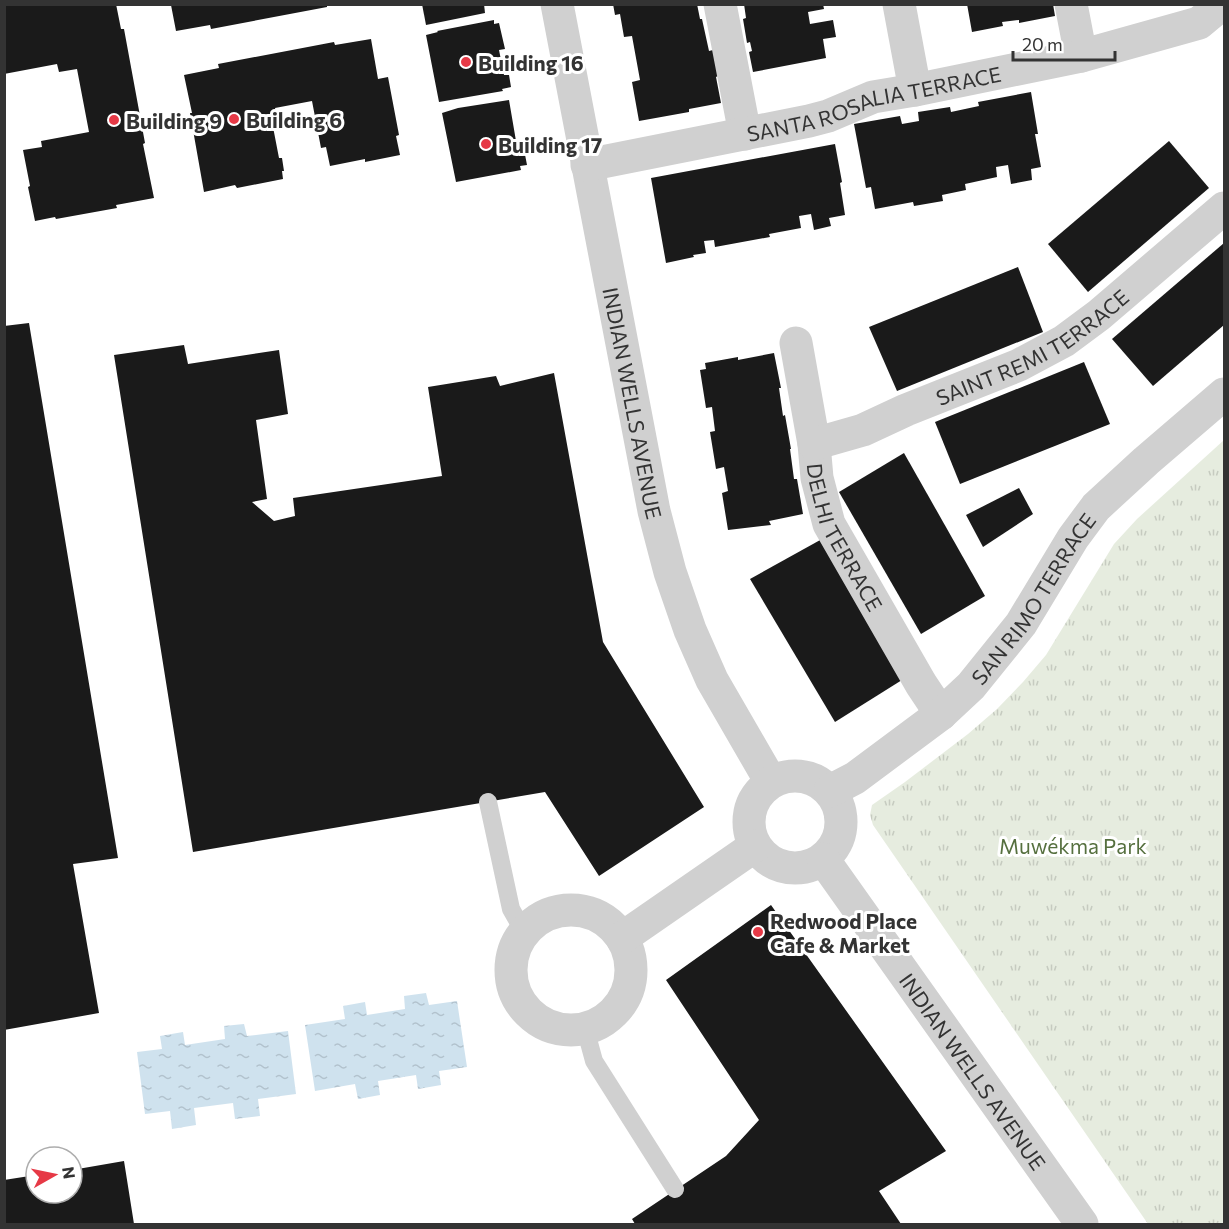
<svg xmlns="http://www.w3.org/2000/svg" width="1229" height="1229" viewBox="0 0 1229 1229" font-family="Commissioner,sans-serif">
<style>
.park{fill:url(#park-tufts)}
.water{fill:url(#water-ripples)}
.building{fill:#1a1a1a}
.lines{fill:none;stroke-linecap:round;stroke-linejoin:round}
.lane{stroke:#d0d0d0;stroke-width:18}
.street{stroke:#d0d0d0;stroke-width:33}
.poi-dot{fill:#e63946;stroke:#fff;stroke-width:2}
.labels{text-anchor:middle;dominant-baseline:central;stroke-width:6;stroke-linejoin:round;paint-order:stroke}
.poi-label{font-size:21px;font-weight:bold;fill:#333;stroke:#fff;text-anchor:start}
.street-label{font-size:21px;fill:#333;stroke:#fff}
.park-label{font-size:21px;fill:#56703f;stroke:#fff}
</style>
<defs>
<pattern id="park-tufts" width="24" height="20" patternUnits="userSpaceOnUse" patternTransform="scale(1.5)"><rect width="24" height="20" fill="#e6ecdf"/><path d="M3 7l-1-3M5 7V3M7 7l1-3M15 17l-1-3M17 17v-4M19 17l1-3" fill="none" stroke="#c6cbc0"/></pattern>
<pattern id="water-ripples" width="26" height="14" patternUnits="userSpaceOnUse" patternTransform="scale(1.5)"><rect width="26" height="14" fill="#cfe2ee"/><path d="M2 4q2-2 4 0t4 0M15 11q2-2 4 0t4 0" fill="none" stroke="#b2c2cd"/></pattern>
</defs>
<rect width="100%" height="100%" fill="#fff"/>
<path class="park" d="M1224 440V1224H1148L873 825 870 815 872 805 905 782 968 734 997 709 1023 682 1046 655 1114 544 1137 519Z"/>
<g class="water">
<path d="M426 993 429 1005 457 1001 467 1067 439 1071 441 1085 418 1089 416 1075 378 1081 380 1095 358 1099 355 1084 315 1091 305 1025 345 1019 343 1006 365 1002 367 1015 405 1009 404 996Z"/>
<path d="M244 1024 247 1036 288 1031 296 1094 258 1099 260 1116 235 1119 233 1103 194 1108 196 1125 172 1129 170 1111 145 1114 137 1052 162 1049 160 1036 183 1032 185 1045 225 1039 224 1026Z"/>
</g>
<g class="building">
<path d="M4 4H116L121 29H124L145 143 143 144 154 198 116 205 117 208 56 219 55 217 35 221 28 187 30 186 23 150 42 147 41 141 89 132 77 69 59 72 57 64 4 74Z"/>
<path d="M422 4H484L485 13 426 25Z"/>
<path d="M613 4H697L700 19H702L709 51 713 50 718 76 716 77 721 103 689 109V112L639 121 632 82 640 80 632 36 624 37 620 14 615 15Z"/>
<path d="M744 4H823L824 9 808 12 810 24 833 20 836 37 823 39 826 58 753 72 749 52 752 51 750 42 747 43 743 19 746 18Z"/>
<path d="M967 4H1053L1055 16 1019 23V20L1002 22 1003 26 972 32Z"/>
<path d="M171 5H327V7L211 29 210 25 176 31Z"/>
<path d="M494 20V24L499 23 505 49 499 50 504 75H509L511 87 502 89 503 91 439 102 426 35 438 32 437 31Z"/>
<path d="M371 39 378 79 388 77 399 135 396 136 400 155 365 162V159L330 166 326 147 321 148 312 101 275 108 279 125 273 127 279 158H282L284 171H282L283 179 237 188 235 185 204 192 190 113H192L184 75 219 68 218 64 334 42 335 45Z"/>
<path d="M1031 92 1038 134H1035L1041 167 1031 169 1032 180 1011 184 1008 165 996 167 997 177 965 184 966 190 942 195 943 201 914 206 913 202 875 209 871 187 866 188 854 124 900 116 902 124 919 121 918 112 950 107 951 112 979 106 978 102Z"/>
<path d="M509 100 516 141 522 139 527 165 520 166 521 170 456 182 442 113 458 108Z"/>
<path d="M1169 141 1209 188 1088 292 1048 244Z"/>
<path d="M835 144 842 182 840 183 845 215 829 218 831 226 814 230 811 214 799 216 801 228 769 234 770 237 715 247 714 240 704 241 706 253 693 255 694 257 666 263 651 178Z"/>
<path d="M1224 243V325L1153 386 1112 339Z"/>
<path d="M1018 267 1043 332 897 391 869 327Z"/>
<path d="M29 323 118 858 73 864 99 1013 4 1030V326Z"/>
<path d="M184 345 188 364 279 350 288 414 256 420 267 499 252 502 274 521 295 516 293 498 442 476 428 387 496 376 500 386 554 373 603 642 704 807 599 876 545 792 193 852 114 355Z"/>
<path d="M774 353 781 388H779L783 416 785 415 791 449H790L794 479H797L803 514 769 521 771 525 728 530 722 493 728 491 724 467 716 469 710 432 715 431 712 407 706 408 700 370 706 369 705 363 738 357V360Z"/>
<path d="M1084 362 1110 424 960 484 935 422Z"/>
<path d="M904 453 985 596 921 634 839 492Z"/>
<path d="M1019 488 1033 514 983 547 966 515Z"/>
<path d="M822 539 902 680 835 722 750 579Z"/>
<path d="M771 905 946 1151 879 1191 901 1224H635L632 1219 726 1156 759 1120 666 980Z"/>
<path d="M124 1161 134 1224H4V1180L36 1175V1193H72V1170Z"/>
</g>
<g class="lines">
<g class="lane">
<path d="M488 802 511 909 524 932"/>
<path d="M585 1028 594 1061 675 1189"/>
</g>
<g class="street">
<path id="s1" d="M557 4 654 511 670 572 690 630 712 680 771 782"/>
<path d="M720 4 745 134"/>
<path d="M899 4 915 90"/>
<path d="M1071 4 1081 56"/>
<path id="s2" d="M587 165 809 121 828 116 873 97 915 90 1081 56 1199 23 1222 4"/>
<path id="s3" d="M796 343 814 444 817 478 829 524 921 684 941 714"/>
<path id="s4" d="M814 444 863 430 906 410 1019 365 1064 341 1099 315 1224 208"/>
<circle cx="795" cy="822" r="46"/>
<path id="s5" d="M830 791 855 778 941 714 971 686 1021 624 1073 538 1096 507 1146 461 1224 394"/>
<path id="s6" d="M823 859 1082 1224"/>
<circle cx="571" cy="970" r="60"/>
<path d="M622 938 755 846"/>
</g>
</g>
<g class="poi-dot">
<circle cx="466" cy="62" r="6"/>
<circle cx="234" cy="119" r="6"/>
<circle cx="114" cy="120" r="6"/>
<circle cx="486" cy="144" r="6"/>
<circle cx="758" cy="932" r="6"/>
</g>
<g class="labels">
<g class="poi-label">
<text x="478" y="62">Building 16</text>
<text x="246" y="119">Building 6</text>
<text x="126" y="120">Building 9</text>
<text x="498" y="144">Building 17</text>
<text x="770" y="920">Redwood Place<tspan x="770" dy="24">Cafe &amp; Market</tspan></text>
</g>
<g class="street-label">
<text stroke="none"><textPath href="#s2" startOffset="294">SANTA ROSALIA TERRACE</textPath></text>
<text stroke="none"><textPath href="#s4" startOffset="240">SAINT REMI TERRACE</textPath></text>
<text stroke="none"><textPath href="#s1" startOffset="406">INDIAN WELLS AVENUE</textPath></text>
<text stroke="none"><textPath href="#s3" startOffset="202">DELHI TERRACE</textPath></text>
<text stroke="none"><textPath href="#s5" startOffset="284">SAN RIMO TERRACE</textPath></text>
<text stroke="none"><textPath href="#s6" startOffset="260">INDIAN WELLS AVENUE</textPath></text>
</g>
<g class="park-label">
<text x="1073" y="845">Muwékma Park</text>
</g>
</g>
<rect width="1229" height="1229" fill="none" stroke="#333333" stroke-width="12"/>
<g transform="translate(54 1175) rotate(81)"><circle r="28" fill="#ffffff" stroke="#adadad" stroke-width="1.5"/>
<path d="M0-4.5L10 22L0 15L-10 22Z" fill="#e63946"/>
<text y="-9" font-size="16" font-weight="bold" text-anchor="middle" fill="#333333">N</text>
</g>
<path d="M1013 51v9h102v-9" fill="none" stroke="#333333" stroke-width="3"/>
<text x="1022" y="51" font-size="18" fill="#333333" stroke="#ffffff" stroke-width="4.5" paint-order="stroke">20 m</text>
</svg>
